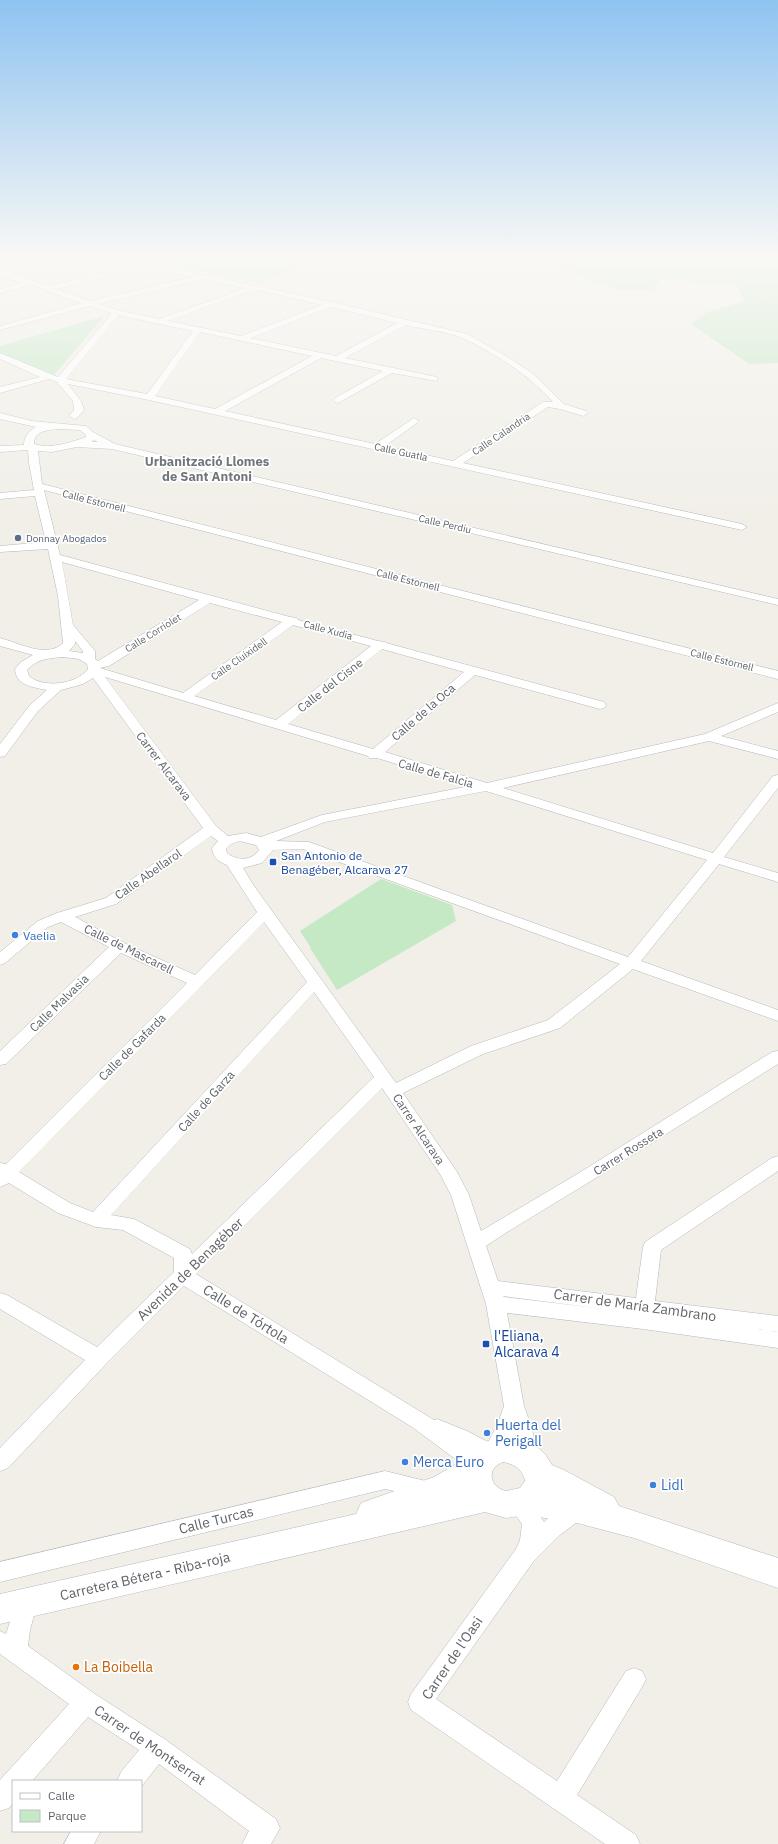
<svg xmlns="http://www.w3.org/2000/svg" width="778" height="1844" viewBox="0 0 778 1844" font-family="'IBM Plex Sans',sans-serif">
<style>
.green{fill:#c5e8c5}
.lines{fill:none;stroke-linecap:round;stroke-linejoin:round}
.minor-casing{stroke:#b5b8bc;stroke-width:1}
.secondary-casing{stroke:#b6babf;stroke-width:1}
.minor{fill:#fff;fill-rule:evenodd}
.secondary{fill:#fff;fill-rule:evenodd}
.service-dot{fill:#5c6f8a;stroke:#fff;stroke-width:1.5}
.transit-dot{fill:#1a4fb4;stroke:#fff;stroke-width:1.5}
.shop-dot{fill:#3f7fe0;stroke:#fff;stroke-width:1.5}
.food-dot{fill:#e8710a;stroke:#fff;stroke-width:1.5}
.labels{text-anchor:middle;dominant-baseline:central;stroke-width:3.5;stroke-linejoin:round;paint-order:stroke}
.far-street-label{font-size:10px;fill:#5f6368;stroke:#fff}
.far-service-label{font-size:10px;fill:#4e5e75;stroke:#fff;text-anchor:start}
.street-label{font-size:12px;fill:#5f6368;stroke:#fff}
.transit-label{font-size:12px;fill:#164399;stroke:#fff;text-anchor:start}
.shop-label{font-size:12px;fill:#366cbe;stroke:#fff;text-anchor:start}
.far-district-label{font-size:13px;font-weight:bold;fill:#70757a;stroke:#fff}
.near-street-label{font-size:14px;fill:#5f6368;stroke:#fff}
.near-transit-label{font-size:14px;fill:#164399;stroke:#fff;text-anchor:start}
.near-shop-label{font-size:14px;fill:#366cbe;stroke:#fff;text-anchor:start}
.near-food-label{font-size:14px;fill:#c56008;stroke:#fff;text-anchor:start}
</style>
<rect width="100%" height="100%" fill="#f1efe8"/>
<g class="green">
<path d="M132 258H319L261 284Z"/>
<path d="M588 258H778V363L749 364 691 324 707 312 745 301 736 285 661 280 652 290 627 291 589 281 557 265 590 259Z"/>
<path d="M101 317H103V318L53 376 0 355V346Z"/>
<path d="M381 879 452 905 456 921 337 990 310 948H311L300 931Z"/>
</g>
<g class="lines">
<g class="minor-casing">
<g id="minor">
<path d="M65 258H79L13 274 48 286 138 266 107 258H123L332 302 467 334 506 356 532 373 564 404 586 411 588 413 583 416 560 409 548 407 463 463 742 524 747 527 742 530 149 400 68 384 81 401 84 410 77 418 74 419 69 416 74 410 73 401 57 382 49 379 0 393V387L40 377 0 359V353L58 377 110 316 111 313 90 306 0 330V326L82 303 31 285 0 293V289L23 283 1 276 0 270 6 271ZM146 267 194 277 90 301 56 289ZM203 279 246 288 159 319 117 310 98 304ZM255 289 322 305 241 336 168 321ZM331 307 397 323 336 356 250 338ZM118 315 193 331 147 394 66 379ZM405 325C423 329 445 331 462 338 495 353 529 375 553 402H543L453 461 385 446 417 423 419 421 414 418 375 444 225 411 321 358 383 371 335 398 334 400 335 402 338 403 392 373 437 381V377L345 358ZM200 332 312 356 215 409 155 396Z"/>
<path d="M0 413 32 421 86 426 93 432 115 444 778 599V605L112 449 77 447 52 452 38 451 42 484 778 671V679L44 490 60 555 290 617 297 618 298 620 378 641 385 642 386 643 604 702 606 705 604 708 600 709 475 675 385 752 487 783 705 734 778 703V712L721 736 778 751V759L709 741 503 788 713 853 773 776 778 775V788L724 857 778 873V882L719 864 641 961 778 1010V1021L633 969 560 1028 483 1054 403 1093 457 1172 469 1195 481 1231 579 1173 772 1052 778 1051V1064L591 1181 507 1232 486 1246 498 1281 636 1298 643 1247 645 1242 772 1158 778 1156V1171L661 1250 655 1301 778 1316V1332L708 1322 778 1332V1348L643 1329 507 1313 524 1406 532 1429 537 1455 534 1461 526 1464 518 1461 515 1455 513 1436 501 1457 487 1461 485 1469 477 1472 469 1469 412 1427 184 1286 106 1364 8 1468 0 1471V1448L85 1360 0 1309V1293L7 1295 97 1347 174 1272V1258L123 1230 96 1227 58 1213 9 1183 0 1187V1163L6 1164 187 983 121 953 6 1064 0 1065V1051L109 947 61 922 48 927 5 963 0 965V952L38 921 57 913 106 898 203 828 93 678 83 684 61 690 38 711 5 756 0 757V744L30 705 47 690C33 687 16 686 15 669L21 662 33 655 0 646V638C19 643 47 659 63 643L58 596 48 549 0 552V546L46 542 35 496 0 499V493L34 490 29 463 28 450 0 452V446L24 445C24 436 29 431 36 427L0 419ZM58 429 80 430 86 435V437C69 443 51 449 34 444 34 431 47 430 58 429ZM94 440 98 442H91ZM62 562 199 600 98 661 95 659V651L73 625ZM210 603 282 622 183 693 100 668 109 666ZM293 625 371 646 276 720 194 696ZM75 641 83 651V653L69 651 75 644ZM382 649 464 672 373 749 288 724ZM63 657 79 659 87 664 88 669C77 684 44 689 29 676L27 670C37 659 49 658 63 657ZM105 677 368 756 369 758H377L470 786 322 815 261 837 246 833 228 836 216 826ZM486 791 707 860 628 957 309 842 276 841 325 822ZM211 836 218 841 212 848C213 858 218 861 227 865L257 912 195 975 124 943 75 917 116 904ZM239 841 256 845 259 850C252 861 237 861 227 853L226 849 231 844ZM303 849 620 964 548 1020 471 1046 396 1083 254 886 243 868 262 863 273 850ZM264 922 307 982 93 1212 70 1203 19 1172ZM314 992 374 1077 192 1254 190 1249 134 1219 111 1215ZM382 1088 440 1174 451 1195 486 1304 504 1406 497 1426 488 1442 467 1431 437 1419 434 1420 196 1274ZM503 1296 604 1309 504 1297Z"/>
<path d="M385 1471 438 1484 441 1490 438 1496 430 1499 385 1489 0 1582V1562Z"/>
<path d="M519 1495 527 1497 544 1522C556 1512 569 1497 585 1502L588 1509 585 1516 560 1535 533 1562 436 1699 557 1781 626 1671 634 1668 642 1671 646 1679 642 1687 577 1795 636 1835 640 1844H605L411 1710 408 1702 411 1694 516 1549 520 1540 522 1524 508 1504 511 1497Z"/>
<path d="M26 1594 34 1597 37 1604 30 1630 28 1646 95 1694 166 1740 276 1819 280 1828 271 1844H242L249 1831 159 1764 141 1787V1781H117L121 1772 139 1750 88 1717 32 1781H13V1803L9 1808 0 1811V1780L69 1704 0 1654V1631L6 1634 18 1597Z"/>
<path d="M71 1831H101L94 1844H64Z"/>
</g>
</g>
<g class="secondary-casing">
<path id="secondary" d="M502 1436 515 1438 537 1447 545 1454 552 1465 564 1470 614 1497 619 1506 778 1558V1588L634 1538 577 1523 526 1515 506 1518 485 1512 0 1624V1594L356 1514 361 1503 434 1477 465 1459 475 1446ZM503 1462C514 1464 523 1469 525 1481L520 1488 506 1491C489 1487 486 1468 503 1462Z"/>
</g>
<use href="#minor" class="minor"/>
<use href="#secondary" class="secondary"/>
</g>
<linearGradient id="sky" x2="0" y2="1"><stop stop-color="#8fc3f1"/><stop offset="0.5" stop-color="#f9f8f5"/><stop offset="1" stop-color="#f9f8f5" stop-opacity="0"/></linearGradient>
<rect width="778" height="516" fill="url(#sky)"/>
<circle class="service-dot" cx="18" cy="538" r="4"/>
<g class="transit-dot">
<rect x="269" y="858" width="8" height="8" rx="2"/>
<rect x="482" y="1340" width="8" height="8" rx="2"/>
</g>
<g class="shop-dot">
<circle cx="15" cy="935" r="4"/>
<circle cx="487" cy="1433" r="4"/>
<circle cx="405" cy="1462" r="4"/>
<circle cx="653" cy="1485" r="4"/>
</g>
<circle class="food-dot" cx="76" cy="1667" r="4"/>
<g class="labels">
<g class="far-street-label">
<text transform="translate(501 434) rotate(-34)">Calle Calandria</text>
<text transform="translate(401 452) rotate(12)">Calle Guatla</text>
<text transform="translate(94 501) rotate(14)">Calle Estornell</text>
<text transform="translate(445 524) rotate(13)">Calle Perdiu</text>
<text transform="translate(408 580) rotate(14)">Calle Estornell</text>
<text transform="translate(328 630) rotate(15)">Calle Xudia</text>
<text transform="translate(153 633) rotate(-32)">Calle Corriolet</text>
<text transform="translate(239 659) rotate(-35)">Calle Cluixidell</text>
<text transform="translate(722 660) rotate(14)">Calle Estornell</text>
</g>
<g class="far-service-label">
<text x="26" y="538">Donnay Abogados</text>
</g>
<g class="street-label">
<text transform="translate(330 685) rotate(-38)">Calle del Cisne</text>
<text transform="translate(423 712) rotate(-41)">Calle de la Oca</text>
<text transform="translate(164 766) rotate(53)">Carrer Alcarava</text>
<text transform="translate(436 773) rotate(16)">Calle de Falcia</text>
<text transform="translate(148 874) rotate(-35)">Calle Abellarol</text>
<text transform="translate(129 949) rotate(26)">Calle de Mascarell</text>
<text transform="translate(59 1003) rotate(-44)">Calle Malvasia</text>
<text transform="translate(132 1047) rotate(-45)">Calle de Gafarda</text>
<text transform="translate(206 1101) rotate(-48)">Calle de Garza</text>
<text transform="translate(419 1129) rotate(56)">Carrer Alcarava</text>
<text transform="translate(628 1151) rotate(-32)">Carrer Rosseta</text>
</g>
<g class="transit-label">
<text x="281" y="855">San Antonio de<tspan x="281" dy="14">Benagéber, Alcarava 27</tspan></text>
</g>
<g class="shop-label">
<text x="23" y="935">Vaelia</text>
</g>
<g class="far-district-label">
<text x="207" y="461">Urbanització Llomes<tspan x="207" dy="15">de Sant Antoni</tspan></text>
</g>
<g class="near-street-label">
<text transform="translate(190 1269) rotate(-44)">Avenida de Benagéber</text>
<text transform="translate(635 1305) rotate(8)">Carrer de María Zambrano</text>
<text transform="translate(246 1314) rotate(32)">Calle de Tórtola</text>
<text transform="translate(216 1520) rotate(-14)">Calle Turcas</text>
<text transform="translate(145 1576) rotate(-13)">Carretera Bétera - Riba-roja</text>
<text transform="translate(452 1658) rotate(-56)">Carrer de l'Oasi</text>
<text transform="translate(150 1745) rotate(34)">Carrer de Montserrat</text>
</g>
<g class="near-transit-label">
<text x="494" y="1336">l'Eliana,<tspan x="494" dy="16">Alcarava 4</tspan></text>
</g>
<g class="near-shop-label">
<text x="495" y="1425">Huerta del<tspan x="495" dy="16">Perigall</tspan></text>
<text x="413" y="1462">Merca Euro</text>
<text x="661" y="1485">Lidl</text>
</g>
<g class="near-food-label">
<text x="84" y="1667">La Boibella</text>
</g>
</g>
<rect x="12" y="1780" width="130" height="52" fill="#ffffff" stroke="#bfc1c3"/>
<rect x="20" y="1793" width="20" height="6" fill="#ffffff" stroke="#bfc1c3"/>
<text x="48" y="1800" font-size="12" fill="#5f6368">Calle</text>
<rect x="20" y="1810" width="20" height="12" fill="#c5e8c5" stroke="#bfc1c3"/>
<text x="48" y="1820" font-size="12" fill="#5f6368">Parque</text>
</svg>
